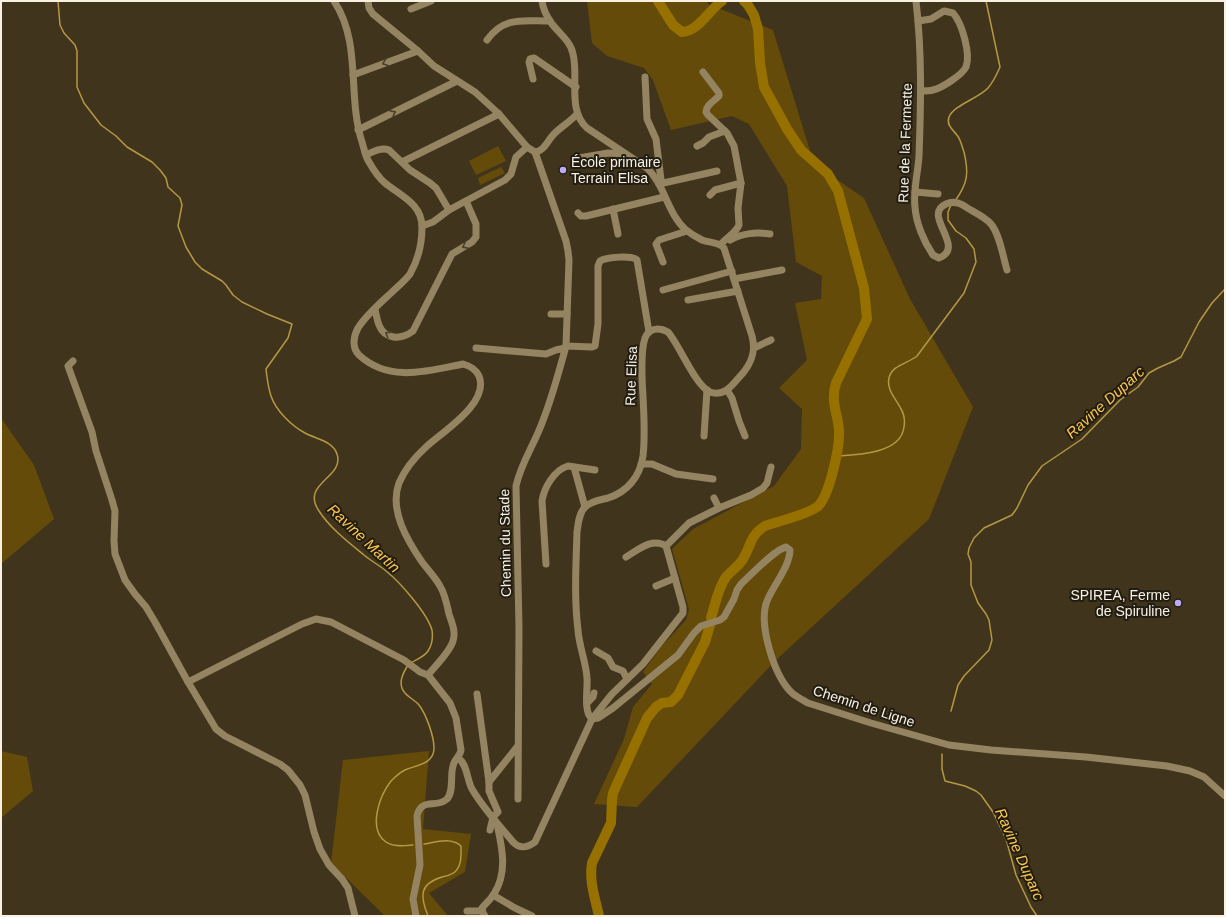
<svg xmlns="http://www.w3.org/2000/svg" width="1226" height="917" viewBox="0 0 1226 917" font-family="Arial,sans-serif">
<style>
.green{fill:#644b0a}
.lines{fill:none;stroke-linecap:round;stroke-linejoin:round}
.stream{stroke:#b49844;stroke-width:1.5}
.river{stroke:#977100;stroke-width:10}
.street{stroke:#958461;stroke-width:7}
.oneway{stroke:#4a412e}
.poi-dot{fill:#bcaaf5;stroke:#221d12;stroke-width:1.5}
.labels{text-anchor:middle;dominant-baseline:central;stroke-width:4;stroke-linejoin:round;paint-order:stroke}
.street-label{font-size:14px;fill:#f9f2e3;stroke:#221d12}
.poi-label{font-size:14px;fill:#f9f2e3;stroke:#221d12;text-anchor:start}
.water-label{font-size:15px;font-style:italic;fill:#fdc84e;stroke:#221d12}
</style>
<rect width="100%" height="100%" fill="#40351c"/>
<g class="green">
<path d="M587 1H707L708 4 773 30 814 164 864 198 910 299 973 407 929 519 775 661 637 807 594 804 624 739 633 707 652 684 643 672 661 647 686 620 689 609 672 549 693 529 774 486 801 449 802 409 779 388 807 360 795 303 821 299 822 276 796 262 787 186 749 124 732 116 671 130 653 80 644 68 607 56 592 43Z"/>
<path d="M498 146 506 161 476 175 469 161Z"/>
<path d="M501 167 505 173 480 185 478 178Z"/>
<path d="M1 418 34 465 54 519 1 564Z"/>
<path d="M1 751 27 757 33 791 1 818Z"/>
<path d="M429 751 423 829 471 834 465 872 429 893 448 916H385L331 863 343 760Z"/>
</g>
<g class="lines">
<g class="stream">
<path d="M58 1 60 25 64 33 75 45 77 51V87L84 103 101 125 116 136 127 147 152 162 160 170 166 178 168 187 180 198 182 205 178 226 186 247 195 262 202 269 222 281 226 285 233 295 242 302 267 314 292 324 288 338 266 369C267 378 268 387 271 396 276 411 292 426 305 433 316 439 333 441 337 454 345 478 300 483 319 511 330 528 348 542 364 555 371 561 379 565 386 571 400 582 427 613 432 630 433 637 432 645 428 651 424 657 417 659 411 663"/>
<path d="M955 201C968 183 969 173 964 152 962 147 961 140 957 135 953 130 946 125 949 117 954 105 979 98 988 88 993 82 997 74 1000 67L986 1"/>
<path d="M836 456C856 455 901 454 904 427 905 421 904 414 901 409 897 400 886 390 889 378 892 365 907 364 917 356L964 293 976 262 974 249 966 238 956 231 948 220V212L951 205"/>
<path d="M408 665C403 673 397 684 405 693 409 698 415 700 419 705 426 714 434 736 434 748 434 764 417 765 405 770 400 772 395 777 391 781 380 795 367 829 386 842 393 847 404 846 413 845"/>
<path d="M951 711 958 685 964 676 989 650 992 640 989 620 986 614 978 603 971 585V562L968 554 969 548 974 538 984 528 1012 515 1017 508 1028 485 1042 466 1082 439 1120 400 1138 387 1149 373 1158 368 1174 361 1181 357 1199 322 1212 303 1225 289"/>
<path d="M942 754V769L945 781 965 786 976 791 981 795 993 812 1006 839 1016 875 1031 907 1037 916"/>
<path d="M424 844C436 842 451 837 461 846 461 853 462 862 458 868 455 874 448 876 442 877 419 884 420 896 428 916"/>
</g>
<g class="river">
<path d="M658 1 673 25 682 32C699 31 709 10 722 1"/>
<path d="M711 618C715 605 718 588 726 577 731 571 739 566 743 559 751 546 750 535 765 526 779 521 806 515 817 507 829 498 840 447 839 431 838 413 830 402 836 383L867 319 864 288 838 191 828 174 801 150 787 129 764 87 760 63 758 29 754 15 748 5 744 1"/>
<path d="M599 916C595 898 589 881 592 863L611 823 612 800 613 793 647 718 656 707 662 703 671 702 678 695 705 642 710 625"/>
</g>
<g class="street">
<path d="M334 1C362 43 347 96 362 142 364 148 365 156 369 162 373 169 379 178 385 183 401 196 422 204 422 227 422 242 418 260 410 274 405 281 398 286 391 293 380 303 366 315 358 328 353 337 352 348 359 355 389 383 428 371 463 364 470 366 476 369 479 376 490 403 442 432 426 447 415 457 405 469 399 483 389 510 407 540 422 562 428 570 435 577 440 586 445 594 447 605 449 614 452 623 456 632 453 641 450 652 435 666 428 675"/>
<path d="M368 1 369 8 373 14 418 51 434 66 475 92 499 114 527 147 535 152C545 151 548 139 555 133 562 126 570 122 577 114"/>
<path d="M542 1C543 9 547 17 552 24 559 33 571 42 573 54 579 78 567 110 587 128L647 168C665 185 667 213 686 230 691 234 696 237 702 240 710 243 719 242 724 248L752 336C756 351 752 362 743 373 737 379 732 387 725 391 721 393 715 394 710 392 695 385 680 346 668 332 659 327 649 328 645 338 641 350 642 364 642 377 643 402 646 431 643 456 640 477 627 492 608 498 600 500 591 501 585 507 579 513 578 524 577 532 576 565 574 598 578 630 579 646 586 662 587 678 588 688 583 712 592 719"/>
<path d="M916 1C922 52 921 104 919 156 918 173 913 190 915 207 916 223 924 242 933 255L939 258C967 247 921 215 946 204 955 200 962 204 969 209 976 213 986 218 991 224 1000 235 1003 257 1007 270"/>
<path d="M411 9 431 1"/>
<path d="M918 21 931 19 944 11 953 13C962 23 971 54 966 67 962 75 942 88 933 90 929 91 925 91 921 91"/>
<path d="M487 40C504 16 523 21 550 21"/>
<path d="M703 72 719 93V96C714 101 706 105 706 112L708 115 727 133 734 146 741 183 738 208 739 225C735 234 727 237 721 244"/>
<path d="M353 75 418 51"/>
<path d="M645 77 647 119 656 139 661 180 659 184 717 171"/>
<path d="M533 79 529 62 530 59 534 58 576 87"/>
<path d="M358 130 457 81"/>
<path d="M697 146 703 143 709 137 725 131"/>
<path d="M366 155C373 152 381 147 389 150L410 170 430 183 436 188 449 210"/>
<path d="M579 158 608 153 625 154"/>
<path d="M402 162 499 114"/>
<path d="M915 192 938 194"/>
<path d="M710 195 715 190 741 183"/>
<path d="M613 209 618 234"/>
<path d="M578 213 581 216H586L664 197"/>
<path d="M422 226 433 222 449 210 505 180 511 174 516 157 527 147"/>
<path d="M730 240C744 233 755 232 770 234"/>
<path d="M663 262 656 244 659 240 687 231"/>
<path d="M734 279 782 270"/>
<path d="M663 290 732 271"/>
<path d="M688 300 738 291"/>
<path d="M375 309C376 314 377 320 379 325 385 340 401 340 413 331L452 254 472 242 476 237V224L466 201"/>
<path d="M551 314H567"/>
<path d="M566 346 592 347 595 346 598 324V266L600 261C607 257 632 255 637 260L649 332"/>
<path d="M476 348 546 354 556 350 565 348"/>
<path d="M754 348 771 340"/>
<path d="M73 361 68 366 92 432 96 451 112 500 115 511 114 541 115 554 125 580 135 594 146 607 155 622 188 682 216 729 225 736 280 764 288 770 300 785 305 795 314 832 320 849 329 865 342 879 348 888 355 916"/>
<path d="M727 390 732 398 739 421 745 436"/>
<path d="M704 436 707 390"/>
<path d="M641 464H652L676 474 713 479"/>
<path d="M574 467 585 507"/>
<path d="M714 498 719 508 751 495 763 488 767 483 771 467"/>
<path d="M666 546 689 523 719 508"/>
<path d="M546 564 542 501C544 488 554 470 568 466L595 470"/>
<path d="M656 586 675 578"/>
<path d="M596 651 608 658 613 667 623 671 627 679"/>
<path d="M188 682 302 624 316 619 331 622 404 660 420 672 428 675 450 703 456 718 461 750C460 757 454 759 453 766 450 775 454 792 447 799 436 809 421 797 417 816L420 865 413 899 416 916"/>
<path d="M477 694 489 782"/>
<path d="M587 703 593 697 594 693"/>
<path d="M592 719 598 718 613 708 678 655 694 633 701 626 720 620 724 617 734 599 737 590 741 584C751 575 774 550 786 547L790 550C790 566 773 586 767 601 758 624 774 676 792 693 797 697 803 700 808 703L871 723 949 745 991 750 1086 757 1167 766 1190 771 1204 777 1225 796"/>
<path d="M458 758C467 763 467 780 472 789 483 808 499 825 513 842 520 849 527 848 535 842L592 719 612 694 643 664 683 613V607L666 546C652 537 638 550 626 557"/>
<path d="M518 799 519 627 516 486C521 463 534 445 542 423 552 398 559 372 566 346L569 260 568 251 566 241 535 152"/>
<path d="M493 817 498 812 489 791V782L517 747"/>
<path d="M490 830 493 817"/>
<path d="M493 895 515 908 532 916"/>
<path d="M467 911H482"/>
<path d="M485 916 483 913 482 908C486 903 491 899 494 894 508 872 502 847 497 824"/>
</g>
</g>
<defs><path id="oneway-chevron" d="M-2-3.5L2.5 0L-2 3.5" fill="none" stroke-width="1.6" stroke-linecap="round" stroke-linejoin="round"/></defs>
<g class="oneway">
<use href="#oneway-chevron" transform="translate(385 63) rotate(160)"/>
<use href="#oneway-chevron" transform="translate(393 113) rotate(-26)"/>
<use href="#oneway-chevron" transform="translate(465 246) rotate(154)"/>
<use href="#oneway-chevron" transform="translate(388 334) rotate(-148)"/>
</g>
<g class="poi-dot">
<circle cx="563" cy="170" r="4"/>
<circle cx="1178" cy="603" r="4"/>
</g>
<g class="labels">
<g class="street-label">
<text transform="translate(905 143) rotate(-88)">Rue de la Fermette</text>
<text transform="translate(631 376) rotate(-88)">Rue Elisa</text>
<text transform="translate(505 543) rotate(-91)">Chemin du Stade</text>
<text transform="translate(864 706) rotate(18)">Chemin de Ligne</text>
</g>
<g class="poi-label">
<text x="571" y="162">École primaire<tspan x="571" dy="16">Terrain Elisa</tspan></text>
<text x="1170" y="595" text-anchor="end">SPIREA, Ferme<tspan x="1170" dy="16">de Spiruline</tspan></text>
</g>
<g class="water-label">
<text transform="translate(1105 402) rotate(-42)">Ravine Duparc</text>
<text transform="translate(364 538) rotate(43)">Ravine Martin</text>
<text transform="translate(1020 854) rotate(66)">Ravine Duparc</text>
</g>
</g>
<rect width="1226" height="917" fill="none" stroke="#f9f2e3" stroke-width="4"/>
</svg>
